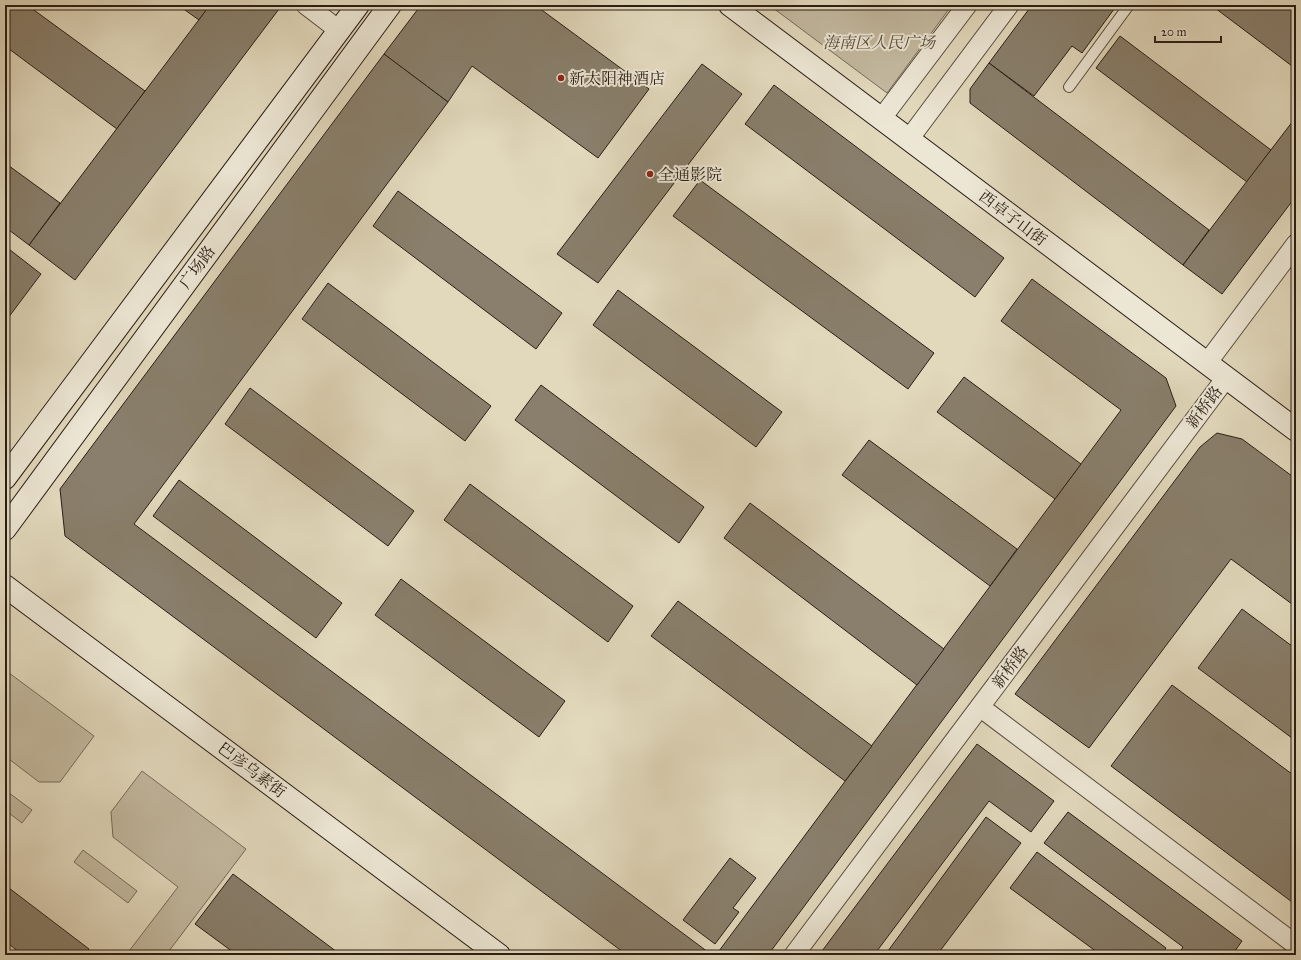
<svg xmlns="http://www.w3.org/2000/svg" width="1301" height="960" viewBox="0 0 1301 960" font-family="'IM FELL Great Primer','Noto Serif SC',serif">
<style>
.green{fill:#c3b9a0;stroke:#766c5a}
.building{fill:#897f6c;stroke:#291e15}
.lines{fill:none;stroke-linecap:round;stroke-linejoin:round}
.lane-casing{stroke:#574d3f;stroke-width:12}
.street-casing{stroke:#574d3f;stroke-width:21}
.secondary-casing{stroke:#291e15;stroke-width:24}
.lane{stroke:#ece6d4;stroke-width:10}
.street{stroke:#ece6d4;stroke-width:19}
.secondary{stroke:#ece6d4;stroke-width:22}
.poi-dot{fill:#8f2418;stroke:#ece6d4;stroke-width:1.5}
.labels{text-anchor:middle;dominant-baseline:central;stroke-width:4;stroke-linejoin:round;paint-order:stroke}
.park-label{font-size:16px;font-style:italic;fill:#574c3f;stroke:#ece6d4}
.poi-label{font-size:16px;fill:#291e15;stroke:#ece6d4;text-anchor:start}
.street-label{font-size:16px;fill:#291e15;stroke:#ece6d4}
</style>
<rect width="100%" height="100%" fill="#e2d9bd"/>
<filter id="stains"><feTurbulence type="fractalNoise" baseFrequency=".005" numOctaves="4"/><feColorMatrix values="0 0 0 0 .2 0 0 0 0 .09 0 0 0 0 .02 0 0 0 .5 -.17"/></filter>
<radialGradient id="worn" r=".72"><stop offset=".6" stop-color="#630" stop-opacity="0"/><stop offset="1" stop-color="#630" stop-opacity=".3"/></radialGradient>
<g class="green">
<path d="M769 5H952L887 93Z"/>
<path d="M5 670 94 736 60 782H39L5 756Z"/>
<path d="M142 771 246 849 166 955H126L178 887 113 837 111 812Z"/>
<path d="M5 790 32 810 22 823 5 810Z"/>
<path d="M83 850 137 891 128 903 74 862Z"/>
</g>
<g class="building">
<path d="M5 5H27L145 91 117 129 5 46Z"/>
<path d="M178 5H210L199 20Z"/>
<path d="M210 5H273L279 9 75 280 29 245Z"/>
<path d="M421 5H535L649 89 598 158 472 66 448 102 384 54Z"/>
<path d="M1032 5H1117L1082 53 1072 46 1034 96 989 63Z"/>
<path d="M1211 5H1285L1296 13V69Z"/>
<path d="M1120 36 1271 150 1247 182 1096 68Z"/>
<path d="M384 54 448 102 134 524 712 955H627L65 536 60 489Z"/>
<path d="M989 63 1209 230 1183 265 970 103V89Z"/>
<path d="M702 64 742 94 598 283 557 254Z"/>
<path d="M774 85 1004 258 975 297 745 124Z"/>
<path d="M1296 117V196L1222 294 1183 265Z"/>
<path d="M5 163 60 203 29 245 5 227Z"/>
<path d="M700 180 934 353 908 389 673 216Z"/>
<path d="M398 191 562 313 536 349 373 226Z"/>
<path d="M5 246 41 274 5 322Z"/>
<path d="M1032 279 1166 378 1176 406 768 955H716L1121 410 1001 321Z"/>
<path d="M328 283 491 406 465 441 302 319Z"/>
<path d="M618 290 782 412 756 447 593 325Z"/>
<path d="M964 377 1081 464 1055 499 937 412Z"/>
<path d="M541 385 704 507 679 543 515 420Z"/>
<path d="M250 388 414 511 388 546 225 424Z"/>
<path d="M1217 433 1242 439 1296 479V607L1231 559 1089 748 1015 694 1200 447Z"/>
<path d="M869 440 1017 549 990 586 842 475Z"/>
<path d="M179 480 342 603 316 638 153 516Z"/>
<path d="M470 484 633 606 608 642 444 520Z"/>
<path d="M750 503 944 649 917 685 724 538Z"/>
<path d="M401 579 565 701 539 737 375 615Z"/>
<path d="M678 601 872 746 845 781 651 636Z"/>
<path d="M1242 609 1296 649V741L1198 668Z"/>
<path d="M1172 685 1296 777V905L1111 766Z"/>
<path d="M977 744 1054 801 1031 832 989 801 874 955H819Z"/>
<path d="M1068 812 1242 941 1232 955H1178L1183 947 1044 843Z"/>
<path d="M986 817 1021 843 937 955H885Z"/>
<path d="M1037 852 1166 948 1161 955H1101L1010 888Z"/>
<path d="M730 858 756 878 733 908 739 912 715 944 683 920Z"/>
<path d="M233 874 341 955H237L195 924Z"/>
<path d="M5 885 89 949 84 955H23L5 941Z"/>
</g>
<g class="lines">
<g class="lane-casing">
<path id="lane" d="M1069 87 1129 5"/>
</g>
<g class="street-casing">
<g id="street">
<path d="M306 5 340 31"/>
<path d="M881 119 967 5"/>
<path d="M909 139 1009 5"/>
<path d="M1207 363 1296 244"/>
<path d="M980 707 1296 945"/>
<path d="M794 955 1226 378"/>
</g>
</g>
<g class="secondary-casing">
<g id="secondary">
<path d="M730 5 1296 430"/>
<path d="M5 478 358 5"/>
<path d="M5 529 390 5"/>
<path d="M5 586 499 955"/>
</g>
</g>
<use href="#lane" class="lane"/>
<use href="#street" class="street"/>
<use href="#secondary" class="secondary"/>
</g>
<g class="poi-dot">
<circle cx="561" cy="78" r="4"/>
<circle cx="650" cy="174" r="4"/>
</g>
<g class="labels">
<g class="park-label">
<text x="879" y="42">海南区人民广场</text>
</g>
<g class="poi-label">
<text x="569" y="78">新太阳神酒店</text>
<text x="658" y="174">全通影院</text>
</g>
<g class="street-label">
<text transform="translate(1013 218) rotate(37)">西卓子山街</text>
<text transform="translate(197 267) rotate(-54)">广场路</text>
<text transform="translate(1204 407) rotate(-53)">新桥路</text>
<text transform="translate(1010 667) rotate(-53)">新桥路</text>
<text transform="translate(252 770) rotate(37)">巴彦乌素街</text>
</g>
</g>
<rect width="1301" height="960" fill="none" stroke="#e2d9bd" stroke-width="20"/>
<rect x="6" y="6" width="1289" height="948" fill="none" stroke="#291e15" stroke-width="2"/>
<rect x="10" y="10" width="1281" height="940" fill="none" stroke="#291e15"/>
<path d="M1155 36v6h66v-6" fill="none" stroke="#291e15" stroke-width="2"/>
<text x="1161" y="36" font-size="12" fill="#291e15" stroke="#ece6d4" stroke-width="3" paint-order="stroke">20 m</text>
<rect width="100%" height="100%" filter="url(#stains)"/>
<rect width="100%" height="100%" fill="url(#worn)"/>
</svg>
